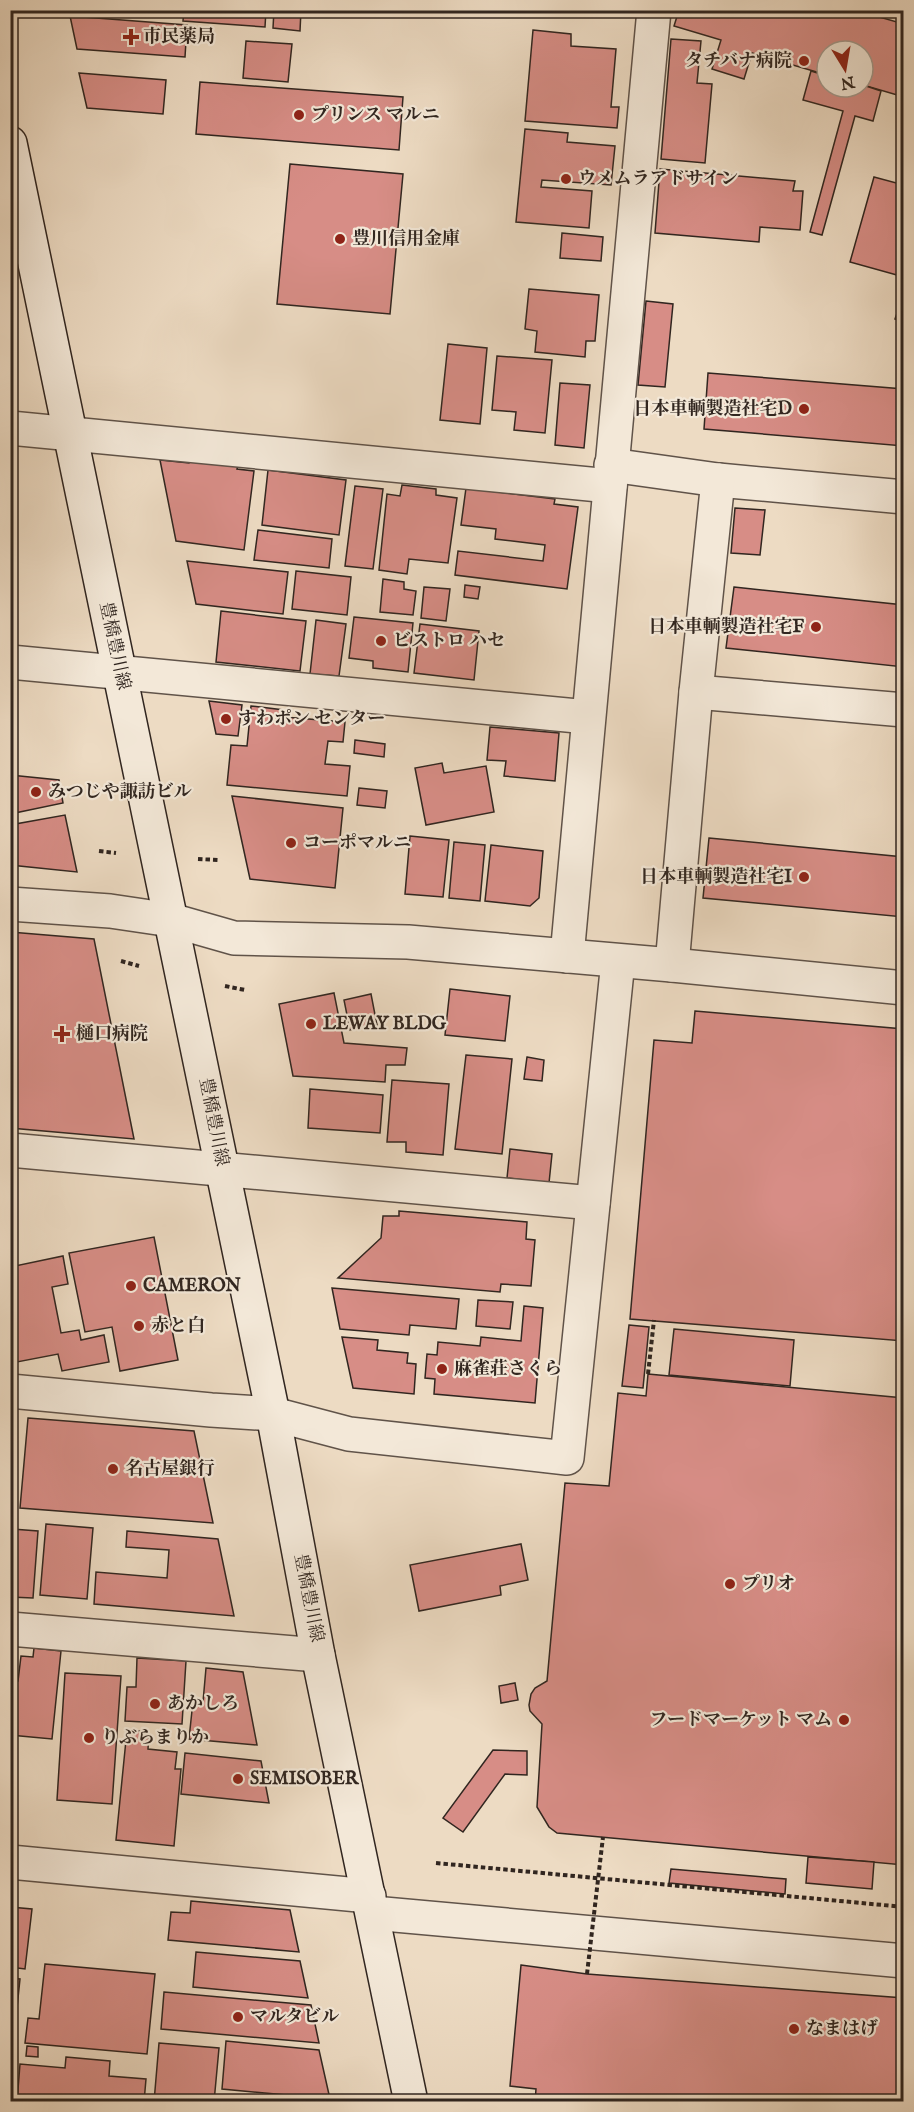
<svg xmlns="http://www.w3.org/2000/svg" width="914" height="2112" viewBox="0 0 914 2112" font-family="'IM FELL English','Noto Serif JP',serif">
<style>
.building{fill:#d78d86;stroke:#312620;stroke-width:1.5}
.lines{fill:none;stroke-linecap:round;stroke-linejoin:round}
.street-casing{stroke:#605349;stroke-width:36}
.secondary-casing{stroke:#312620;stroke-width:36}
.path{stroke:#312620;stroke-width:4;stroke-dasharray:4.5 3;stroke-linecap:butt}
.street{stroke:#f3e8d8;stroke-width:33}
.secondary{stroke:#f3e8d8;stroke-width:33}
.path-bridge{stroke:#312620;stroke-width:4;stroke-dasharray:4.5 3;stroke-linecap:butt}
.poi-dot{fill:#8f2418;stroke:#f3e8d8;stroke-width:2}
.labels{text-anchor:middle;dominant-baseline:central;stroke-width:4.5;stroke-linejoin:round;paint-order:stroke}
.poi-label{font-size:18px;font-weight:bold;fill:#312620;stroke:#f3e8d8;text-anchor:start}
.street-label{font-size:18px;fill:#312620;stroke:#f3e8d8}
</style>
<rect width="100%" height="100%" fill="#eddbc3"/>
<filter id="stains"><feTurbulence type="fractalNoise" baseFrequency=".00333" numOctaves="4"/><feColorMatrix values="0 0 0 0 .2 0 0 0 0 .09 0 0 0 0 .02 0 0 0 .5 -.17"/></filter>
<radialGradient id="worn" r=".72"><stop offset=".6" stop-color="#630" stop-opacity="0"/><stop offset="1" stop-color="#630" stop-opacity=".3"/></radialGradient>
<g class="building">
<path d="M184 10H266L265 27 183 21Z"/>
<path d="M274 10H301L300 31 273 28Z"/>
<path d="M679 10H855L904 24V97L863 85V51H827V75L752 53 744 79 712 69 721 40 674 26Z"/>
<path d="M70 16 187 25 185 57 77 49Z"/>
<path d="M533 30 571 34V46L616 49 611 107H619L617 128 525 121Z"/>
<path d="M671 39 701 41 697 83 712 84 705 163 661 159Z"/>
<path d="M246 41 292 44 288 82 243 78Z"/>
<path d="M811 71 827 76V87H863V85L881 91 873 121 855 116 822 235 810 232 843 111 803 100Z"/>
<path d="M79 73 166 80 163 114 87 108Z"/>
<path d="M200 82 403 97 399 150 196 134Z"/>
<path d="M525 129 568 133 567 142 615 146 611 185 542 180 541 187 592 191 589 228 516 222Z"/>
<path d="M290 164 403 174 390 314 277 304Z"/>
<path d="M660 169 795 181 793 191H803L800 230 760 227 759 242 655 233Z"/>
<path d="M874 177 904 185V277L850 262Z"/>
<path d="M562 233 603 237 601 261 560 258Z"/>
<path d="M529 289 599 295 595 341H586L585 357 535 352 537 331 525 329Z"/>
<path d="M904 293V322L895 319Z"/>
<path d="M646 301 673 304 665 387 638 385Z"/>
<path d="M448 344 487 348 480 424 440 420Z"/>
<path d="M497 356 552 360 545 433 514 430 516 412 492 410Z"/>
<path d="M708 373 904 389V446L704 429Z"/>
<path d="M560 383 590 385 584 448 555 445Z"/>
<path d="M190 459 238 465 237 469 254 471 244 550 176 541 160 460 189 463Z"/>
<path d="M268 470 346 480 339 535 262 525Z"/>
<path d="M402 485 436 489V495L457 498 448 563 409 559 407 574 379 570 387 494 400 496Z"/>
<path d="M355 486 383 489 373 569 345 566Z"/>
<path d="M466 488 555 499 554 504 578 507 567 589 455 575 458 551 543 561 545 545 495 539 496 529 461 525Z"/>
<path d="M735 508 765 510 760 555 731 553Z"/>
<path d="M258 530 332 539 329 568 254 560Z"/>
<path d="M187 561 288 572 283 614 196 604Z"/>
<path d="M296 571 351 577 347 615 292 609Z"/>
<path d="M383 579 404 582V589L416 591 413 615 380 612Z"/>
<path d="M465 585 480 587 478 599 464 597Z"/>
<path d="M424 587 450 589 446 621 421 618Z"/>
<path d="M734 587 904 605V667L726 648Z"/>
<path d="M221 611 306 621 300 671 216 662Z"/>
<path d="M354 617 413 623 408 672 373 668V661L349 658Z"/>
<path d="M316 620 346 624 339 676 310 674Z"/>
<path d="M420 624 479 631 474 680 414 673Z"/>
<path d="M209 701 242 705 238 736 216 734Z"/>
<path d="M251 706 284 710V717L345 722 343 742 328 741 325 764 350 766 347 796 227 785 231 745 247 746Z"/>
<path d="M490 727 559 733 555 781 504 776 506 761 487 760Z"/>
<path d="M355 740 385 744 384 757 354 753Z"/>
<path d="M442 763 444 773 486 766 494 812 426 825 415 768Z"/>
<path d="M10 775 59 780 63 803 10 814Z"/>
<path d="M359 788 387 791 385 808 357 805Z"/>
<path d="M232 796 343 808 335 888 250 879Z"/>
<path d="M65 815 77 872 10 865V825Z"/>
<path d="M410 836 449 840 443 897 405 894Z"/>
<path d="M709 838 904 857V917L703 898Z"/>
<path d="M454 842 485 845 480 901 449 898Z"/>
<path d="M491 845 543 851 539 898 530 906 485 901Z"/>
<path d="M10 932 94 939 134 1139 10 1128Z"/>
<path d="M450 989 510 996 505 1041 445 1035Z"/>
<path d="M334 993 344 1043 407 1048 405 1065H386L385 1082 293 1076 279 1004Z"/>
<path d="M371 994 377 1025 350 1030 344 1000Z"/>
<path d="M695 1011 904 1029V1341L630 1319 654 1040 692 1043Z"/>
<path d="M466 1055 512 1059 502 1154 455 1149Z"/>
<path d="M527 1057 544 1060 542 1081 524 1079Z"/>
<path d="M392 1080 449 1084 443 1155 406 1152V1142H387Z"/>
<path d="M310 1089 383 1095 380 1133 308 1128Z"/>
<path d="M510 1149 552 1154 549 1183 507 1178Z"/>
<path d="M399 1211 527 1222 526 1239 535 1240 531 1286 501 1284 500 1292 338 1278 381 1238 383 1216H399Z"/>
<path d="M154 1237 178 1360 120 1371 112 1327 85 1332 69 1253Z"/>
<path d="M63 1256 68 1284 52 1287 61 1333 79 1330 81 1340 104 1335 109 1362 62 1371 58 1354 17 1362 10 1332V1267Z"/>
<path d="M332 1288 459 1299 456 1329 410 1325 409 1335 340 1329Z"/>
<path d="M478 1300 513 1302 510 1329 476 1326Z"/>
<path d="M524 1306 543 1308 535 1403 434 1394 435 1379 425 1378 427 1354 437 1355 438 1342 480 1346 481 1337 521 1341Z"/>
<path d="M629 1325 649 1327 643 1388 622 1386Z"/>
<path d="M674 1329 794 1340 790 1386 669 1375Z"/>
<path d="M342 1337 378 1340 377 1350 408 1353 407 1363 416 1364 414 1394 353 1388Z"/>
<path d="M648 1374 904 1398V1865L557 1833 549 1827 537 1807 542 1724 530 1711 529 1705 531 1694 535 1688 547 1681 565 1483 609 1486 618 1393 646 1396Z"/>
<path d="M28 1418 194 1431 213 1523 20 1508Z"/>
<path d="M46 1524 93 1528 87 1599 40 1595Z"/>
<path d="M12 1529 38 1531 33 1598 10 1597Z"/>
<path d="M127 1531 218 1539 234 1616 94 1604 96 1572 167 1578 169 1550 126 1547Z"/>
<path d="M521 1544 528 1580 500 1586 501 1595 419 1611 410 1565Z"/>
<path d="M34 1648 61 1651 52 1739 10 1735V1681H18L21 1656 33 1657Z"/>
<path d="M137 1658 186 1661 182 1724 125 1721 127 1687H136Z"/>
<path d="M206 1668 243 1672 257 1745 189 1739 193 1701 203 1702Z"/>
<path d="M65 1673 121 1676 112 1804 57 1800Z"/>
<path d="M515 1683 518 1700 501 1703 499 1686Z"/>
<path d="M127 1730 149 1732 148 1749 177 1752 175 1769H181L174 1846 116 1840Z"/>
<path d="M493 1750 527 1751V1775L505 1774 463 1832 443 1818Z"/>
<path d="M185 1753 261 1761 269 1803 181 1794Z"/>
<path d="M808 1857 874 1862 872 1889 806 1883Z"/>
<path d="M671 1869 786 1879 785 1894 669 1883Z"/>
<path d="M191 1901 290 1910 299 1952 168 1940 171 1912 190 1913Z"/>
<path d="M10 1907 32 1909 25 1969 10 1967Z"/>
<path d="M196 1952 300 1961 308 1998 193 1987Z"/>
<path d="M45 1964 155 1974 147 2054 25 2043 28 2018 39 2019Z"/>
<path d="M521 1965 587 1974 904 1998V2102H535L536 2089 510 2086Z"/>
<path d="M10 1978 20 1979 11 2065H10Z"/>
<path d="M164 1992 311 2005 319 2043 161 2029Z"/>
<path d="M226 2041 319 2050 330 2099 222 2089Z"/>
<path d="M159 2043 219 2048 214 2102H154Z"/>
<path d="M27 2046 38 2047V2057L26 2056Z"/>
<path d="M66 2057 110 2061 109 2076 146 2079 144 2102H17L20 2064 65 2068Z"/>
<path d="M233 2095 268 2098V2102H232Z"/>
</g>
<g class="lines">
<g class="street-casing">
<g id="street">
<path d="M10 428 610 486"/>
<path d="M611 465 718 480 904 497"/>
<path d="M10 662 588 717"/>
<path d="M696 692 904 710"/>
<path d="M10 904 110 911 171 920 234 938 408 942 672 965 904 988"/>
<path d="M567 956 654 10"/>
<path d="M672 965 696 692 718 480"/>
<path d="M10 1150 593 1203"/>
<path d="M10 1391 211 1410 273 1414 349 1434 567 1458 618 961"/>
<path d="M10 1629 318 1655"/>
<path d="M10 1862 369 1896"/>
<path d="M373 1913 904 1961"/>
</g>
</g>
<g class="secondary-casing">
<path id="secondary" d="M10 143 273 1414 318 1655 411 2102"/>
</g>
<g class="path">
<path d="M99 851 116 853"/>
<path d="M198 859 218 860"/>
<path d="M121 961 139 966"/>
<path d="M225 986 245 990"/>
<path d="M648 1374 654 1320"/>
<path d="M436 1863 904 1907"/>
</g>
<use href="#street" class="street"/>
<use href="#secondary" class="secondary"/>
<path class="path-bridge" d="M587 1974 603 1837"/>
</g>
<g class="poi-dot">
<path d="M128 28h6v6h6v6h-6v6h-6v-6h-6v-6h6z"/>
<circle cx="804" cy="61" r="6"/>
<circle cx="299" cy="115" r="6"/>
<circle cx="566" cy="179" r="6"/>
<circle cx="340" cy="239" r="6"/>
<circle cx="804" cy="409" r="6"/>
<circle cx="816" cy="627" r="6"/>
<circle cx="381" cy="641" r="6"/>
<circle cx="226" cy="719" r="6"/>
<circle cx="36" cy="792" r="6"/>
<circle cx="291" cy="843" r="6"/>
<circle cx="804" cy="877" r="6"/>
<circle cx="311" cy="1024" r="6"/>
<path d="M59 1025h6v6h6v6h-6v6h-6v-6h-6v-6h6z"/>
<circle cx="131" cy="1286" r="6"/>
<circle cx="139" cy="1326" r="6"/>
<circle cx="442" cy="1369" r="6"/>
<circle cx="113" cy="1469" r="6"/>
<circle cx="730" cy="1584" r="6"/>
<circle cx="155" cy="1704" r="6"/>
<circle cx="844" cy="1720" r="6"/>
<circle cx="89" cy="1738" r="6"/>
<circle cx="238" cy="1779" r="6"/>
<circle cx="238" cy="2017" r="6"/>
<circle cx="794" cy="2029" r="6"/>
</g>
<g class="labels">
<g class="poi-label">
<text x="143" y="37">市民薬局</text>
<text x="792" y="61" text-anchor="end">タチバナ病院</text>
<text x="311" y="115">プリンス マルニ</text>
<text x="578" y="179">ウメムラアドサイン</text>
<text x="352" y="239">豊川信用金庫</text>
<text x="792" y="409" text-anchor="end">日本車輌製造社宅D</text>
<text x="804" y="627" text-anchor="end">日本車輌製造社宅F</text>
<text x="393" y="641">ビストロ ハセ</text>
<text x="238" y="719">すわポン センター</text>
<text x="48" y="792">みつじや諏訪ビル</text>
<text x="303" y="843">コーポマルニ</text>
<text x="792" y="877" text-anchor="end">日本車輌製造社宅I</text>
<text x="323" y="1024">LEWAY BLDG</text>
<text x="76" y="1034">樋口病院</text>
<text x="143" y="1286">CAMERON</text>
<text x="151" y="1326">赤と白</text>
<text x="454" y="1369">麻雀荘さくら</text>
<text x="125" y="1469">名古屋銀行</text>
<text x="742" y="1584">プリオ</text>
<text x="167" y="1704">あかしろ</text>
<text x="832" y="1720" text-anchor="end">フードマーケット マム</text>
<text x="101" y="1738">りぶらまりか</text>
<text x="250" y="1779">SEMISOBER</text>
<text x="250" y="2017">マルタビル</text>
<text x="806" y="2029">なまはげ</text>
</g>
<g class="street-label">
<text transform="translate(114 646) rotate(78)">豊橋豊川線</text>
<text transform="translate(213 1122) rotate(79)">豊橋豊川線</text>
<text transform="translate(308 1598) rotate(79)">豊橋豊川線</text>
</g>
</g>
<rect width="914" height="2112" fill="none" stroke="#eddbc3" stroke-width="36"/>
<rect x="12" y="12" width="890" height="2088" fill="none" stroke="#312620" stroke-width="3"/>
<rect x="18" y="18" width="878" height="2076" fill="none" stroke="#312620" stroke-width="1.5"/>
<g transform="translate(845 69) rotate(169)"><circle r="28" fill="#f3e8d8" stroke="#a59a8e" stroke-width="1.5"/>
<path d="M0-4.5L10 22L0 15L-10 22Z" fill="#8f2418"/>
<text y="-9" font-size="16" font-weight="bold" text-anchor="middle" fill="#312620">N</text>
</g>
<rect width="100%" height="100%" filter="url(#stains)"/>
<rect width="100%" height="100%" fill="url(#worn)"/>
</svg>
